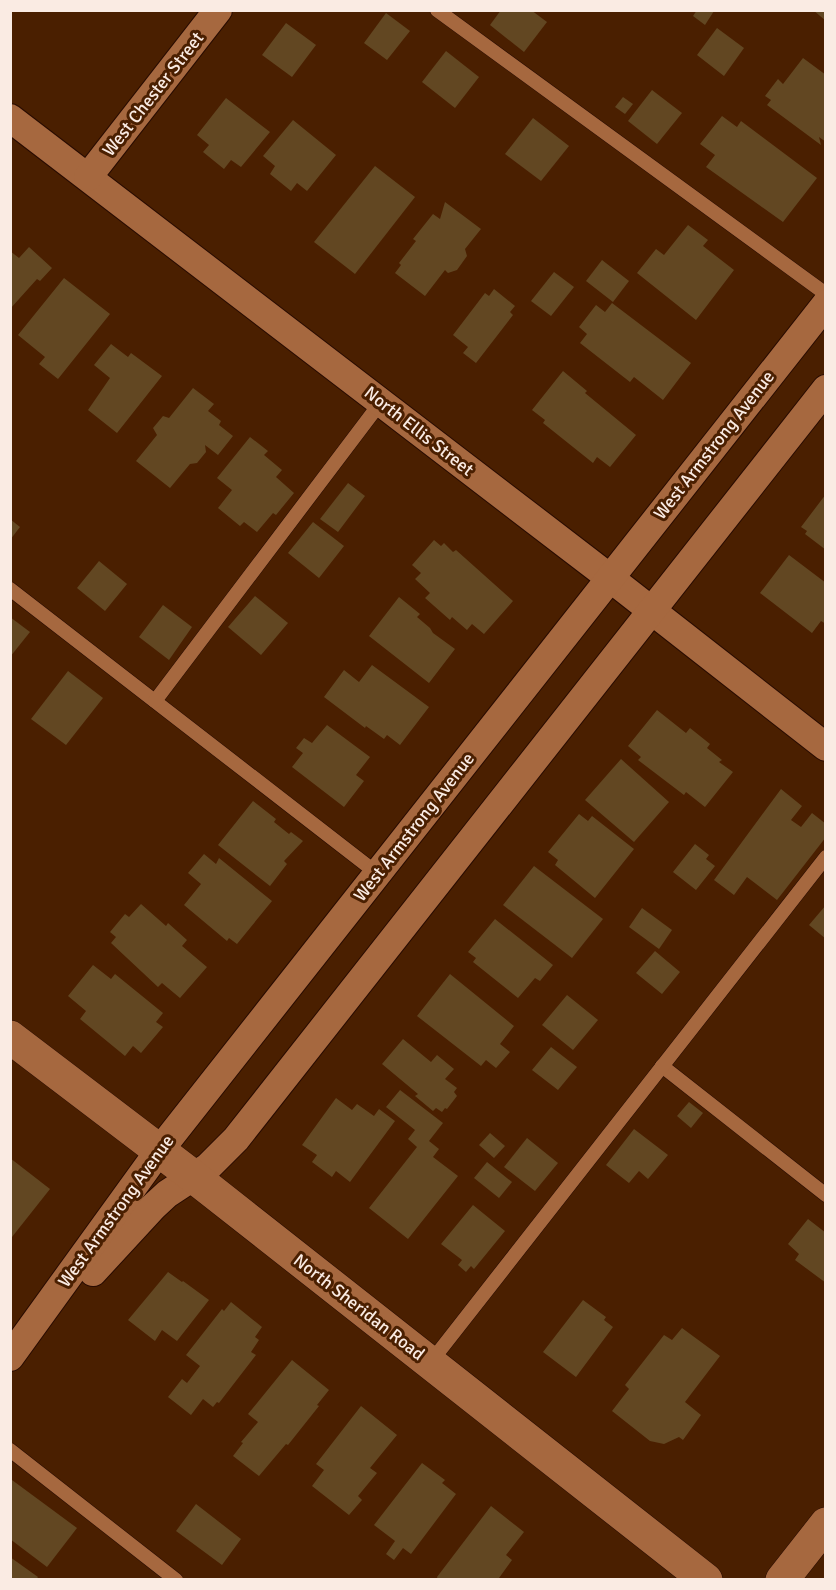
<svg xmlns="http://www.w3.org/2000/svg" width="836" height="1590" viewBox="0 0 836 1590" font-family="Signika,sans-serif">
<style>
.building{fill:#624722}
.lines{fill:none;stroke-linecap:round;stroke-linejoin:round}
.service-casing{stroke:#280b00;stroke-width:15}
.minor-casing{stroke:#280b00;stroke-width:30}
.tertiary-casing{stroke:#280b00;stroke-width:34}
.secondary-casing{stroke:#280b00;stroke-width:34}
.service{stroke:#a6683f;stroke-width:14}
.minor{stroke:#a6683f;stroke-width:28}
.tertiary{stroke:#a6683f;stroke-width:33}
.secondary{stroke:#a6683f;stroke-width:33}
.labels{text-anchor:middle;dominant-baseline:central;stroke-width:6;stroke-linejoin:round;paint-order:stroke}
.street-label{font-size:18px;fill:#faebe3;stroke:#4a1f00}
</style>
<rect width="100%" height="100%" fill="#4a1f00"/>
<g class="building">
<path d="M501 10H531L547 22 524 52 490 25Z"/>
<path d="M697 10H713L714 11 705 25 693 16Z"/>
<path d="M813 10H826V21Z"/>
<path d="M386 13 410 31 387 60 364 43Z"/>
<path d="M286 23 316 45 292 77 262 55Z"/>
<path d="M717 28 744 48 724 76 697 55Z"/>
<path d="M446 51 479 77 455 108 422 82Z"/>
<path d="M803 58 826 75V142L819 137 821 145 767 105 771 100 765 96 778 79 783 84Z"/>
<path d="M652 90 682 113 657 144 628 121Z"/>
<path d="M623 97 633 104 625 114 615 107Z"/>
<path d="M226 98 270 132 241 167 231 160 224 169 203 152 209 145 197 135Z"/>
<path d="M722 116 737 127 741 121 817 178 783 222 706 167 715 155 700 144Z"/>
<path d="M533 118 569 146 541 181 505 154Z"/>
<path d="M293 120 336 155 307 191 297 183 291 191 270 174 275 166 263 156Z"/>
<path d="M375 166 415 197 355 274 314 242Z"/>
<path d="M445 202 481 229 465 249 467 256 457 270 448 273 445 270 425 296 395 273 401 265 399 263 416 241 413 239 433 214 440 219Z"/>
<path d="M688 225 708 240 703 246 734 270 696 320 637 273 656 249 664 255Z"/>
<path d="M29 247 52 268 40 281 37 279 10 309V251L19 258Z"/>
<path d="M602 260 629 281 613 302 586 281Z"/>
<path d="M554 272 574 287 551 316 531 301Z"/>
<path d="M64 278 110 314 58 379 39 364 45 357 18 335Z"/>
<path d="M494 289 515 306 510 312 513 315 476 363 463 353 468 347 453 335 485 293 489 296Z"/>
<path d="M612 303 691 363 663 400 634 377 630 382 580 343 587 334 579 327 596 305 605 312Z"/>
<path d="M111 344 128 357 131 353 162 376 117 433 88 410 110 378 94 365Z"/>
<path d="M563 371 587 391 585 393 636 435 610 467 597 457 593 463 543 423 545 420 532 410Z"/>
<path d="M193 388 214 404 208 411 221 421 219 425 233 436 218 455 205 445 206 452 197 463 190 464 170 488 136 461 157 435 153 428 163 416 169 418Z"/>
<path d="M250 437 268 451 264 455 282 470 276 477 294 493 276 515 273 513 257 532 244 522 240 526 218 508 232 490 217 478Z"/>
<path d="M348 483 365 496 338 532 320 519Z"/>
<path d="M826 494V550L805 534 807 531 801 527Z"/>
<path d="M10 519 20 527 10 540Z"/>
<path d="M313 522 344 546 319 578 288 553Z"/>
<path d="M434 540 441 546 444 543 453 552 456 550 513 601 484 634 472 624 467 630 452 617 450 620 425 598 430 593 415 579 421 573 412 565Z"/>
<path d="M789 555 826 583V624L821 621 812 633 760 593Z"/>
<path d="M99 561 127 584 105 611 77 588Z"/>
<path d="M255 596 288 623 261 655 228 627Z"/>
<path d="M399 597 420 614 417 617 430 628 433 633 455 649 429 683 369 636Z"/>
<path d="M163 605 192 627 169 660 139 637Z"/>
<path d="M10 617 30 632 10 657Z"/>
<path d="M372 665 429 707 400 745 387 735 384 739 366 726 365 728 324 697 344 670 359 682Z"/>
<path d="M68 671 103 698 66 745 31 719Z"/>
<path d="M657 710 686 733 690 728 710 744 707 748 722 760 719 762 733 772 705 807 686 792 684 795 638 760 641 757 628 746Z"/>
<path d="M327 725 370 757 356 775 364 781 344 807 292 767 303 753 296 748 304 738 312 743Z"/>
<path d="M621 759 669 802 634 842 585 800Z"/>
<path d="M781 789 802 806 791 820 801 827 812 813 826 824V837L777 900 747 877 734 895 714 880Z"/>
<path d="M253 801 276 819 274 822 289 834 291 832 303 841 284 861 287 864 270 886 218 845Z"/>
<path d="M579 814 588 821 592 816 634 849 595 898 555 865 558 860 548 852Z"/>
<path d="M695 844 709 855 706 859 715 866 696 890 673 872Z"/>
<path d="M204 854 216 864 219 858 272 901 237 944 229 938 227 941 184 905 201 884 188 873Z"/>
<path d="M534 866 603 919 572 958 503 905Z"/>
<path d="M141 904 166 926 168 923 187 940 182 946 207 967 180 998 162 983 158 987 111 943 116 937 110 932 125 914 129 917Z"/>
<path d="M826 905V939L809 925Z"/>
<path d="M642 908 672 930 659 949 629 927Z"/>
<path d="M495 919 553 965 540 981 535 978 518 998 473 962 476 958 468 952Z"/>
<path d="M655 951 680 972 662 994 636 973Z"/>
<path d="M93 965 111 979 115 974 163 1013 156 1022 163 1027 141 1053 133 1046 125 1056 80 1019 86 1011 68 996Z"/>
<path d="M450 974 514 1026 500 1044 510 1052 496 1068 486 1060 481 1066 417 1016Z"/>
<path d="M567 995 598 1020 573 1050 542 1025Z"/>
<path d="M403 1039 431 1062 437 1055 454 1069 445 1079 457 1088 454 1092 457 1096 447 1109 445 1108 442 1112 436 1108 433 1111 415 1096 418 1094 382 1064Z"/>
<path d="M551 1047 577 1067 558 1090 532 1070Z"/>
<path d="M400 1090 443 1123 429 1141 439 1149 433 1157 458 1176 408 1239 369 1208 417 1147 408 1139 415 1130 386 1107Z"/>
<path d="M336 1098 352 1110 357 1104 374 1116 379 1109 395 1121 350 1182 336 1171 332 1177 312 1162 317 1155 302 1145Z"/>
<path d="M689 1102 703 1113 691 1128 677 1116Z"/>
<path d="M634 1129 668 1155 648 1179 639 1171 629 1183 606 1165Z"/>
<path d="M490 1133 505 1146 494 1158 479 1145Z"/>
<path d="M527 1138 558 1163 535 1191 504 1167Z"/>
<path d="M10 1158 50 1189 12 1237 10 1236Z"/>
<path d="M487 1162 512 1182 499 1198 474 1178Z"/>
<path d="M473 1205 505 1231 474 1269 471 1266 466 1272 458 1265 462 1260 441 1244Z"/>
<path d="M808 1219 826 1233V1283L795 1260 799 1254 788 1244Z"/>
<path d="M168 1272 182 1282 183 1281 209 1300 177 1341 162 1330 155 1341 128 1320Z"/>
<path d="M583 1300 606 1317 604 1320 613 1327 576 1377 543 1352Z"/>
<path d="M231 1302 262 1327 255 1337 259 1340 251 1352 256 1355 219 1403 217 1402 213 1407 203 1399 191 1415 168 1397 182 1379 187 1383 200 1366 186 1355 222 1309 224 1311Z"/>
<path d="M682 1328 720 1356 685 1402 701 1415 683 1440 679 1437 664 1444 650 1441 612 1411 629 1389 625 1385 664 1335 672 1340Z"/>
<path d="M292 1360 329 1390 317 1405 319 1406 288 1445 286 1444 259 1476 233 1456 243 1443 241 1442 258 1422 248 1414Z"/>
<path d="M361 1406 397 1435 370 1468 377 1473 358 1496 362 1500 349 1515 312 1486 324 1470 316 1464Z"/>
<path d="M422 1463 445 1480 442 1483 456 1494 411 1554 403 1548 394 1560 386 1554 395 1541 374 1525Z"/>
<path d="M12 1480 77 1528 47 1567 10 1539V1482Z"/>
<path d="M196 1504 241 1539 222 1565 176 1531Z"/>
<path d="M491 1506 524 1532 506 1555 512 1560 499 1578 501 1580H438L437 1577Z"/>
<path d="M10 1557 38 1577 36 1580H10Z"/>
</g>
<g class="lines">
<g class="service-casing">
<g id="service">
<path d="M437 10 826 294"/>
<path d="M10 589 378 874"/>
<path d="M155 701 381 402"/>
<path d="M662 1066 826 1195"/>
<path d="M430 1363 826 857"/>
<path d="M10 1450 176 1580"/>
</g>
</g>
<g class="minor-casing">
<g id="minor">
<path d="M10 118 610 578 826 747"/>
<path d="M88 177 218 10"/>
<path d="M93 1272 153 1207 167 1194 208 1167 236 1139 826 389"/>
<path d="M10 1357 159 1151 826 304"/>
</g>
</g>
<g class="tertiary-casing">
<path id="tertiary" d="M782 1580 826 1524"/>
</g>
<g class="secondary-casing">
<path id="secondary" d="M10 1037 194 1177 706 1580"/>
</g>
<use href="#service" class="service"/>
<use href="#minor" class="minor"/>
<use href="#tertiary" class="tertiary"/>
<use href="#secondary" class="secondary"/>
</g>
<g class="labels">
<g class="street-label">
<text transform="translate(153 94) rotate(-52)">West Chester Street</text>
<text transform="translate(419 431) rotate(38)">North Ellis Street</text>
<text transform="translate(714 445) rotate(-52)">West Armstrong Avenue</text>
<text transform="translate(414 827) rotate(-52)">West Armstrong Avenue</text>
<text transform="translate(116 1211) rotate(-54)">West Armstrong Avenue</text>
<text transform="translate(359 1307) rotate(38)">North Sheridan Road</text>
</g>
</g>
<rect width="836" height="1590" fill="none" stroke="#faebe3" stroke-width="24"/>
</svg>
